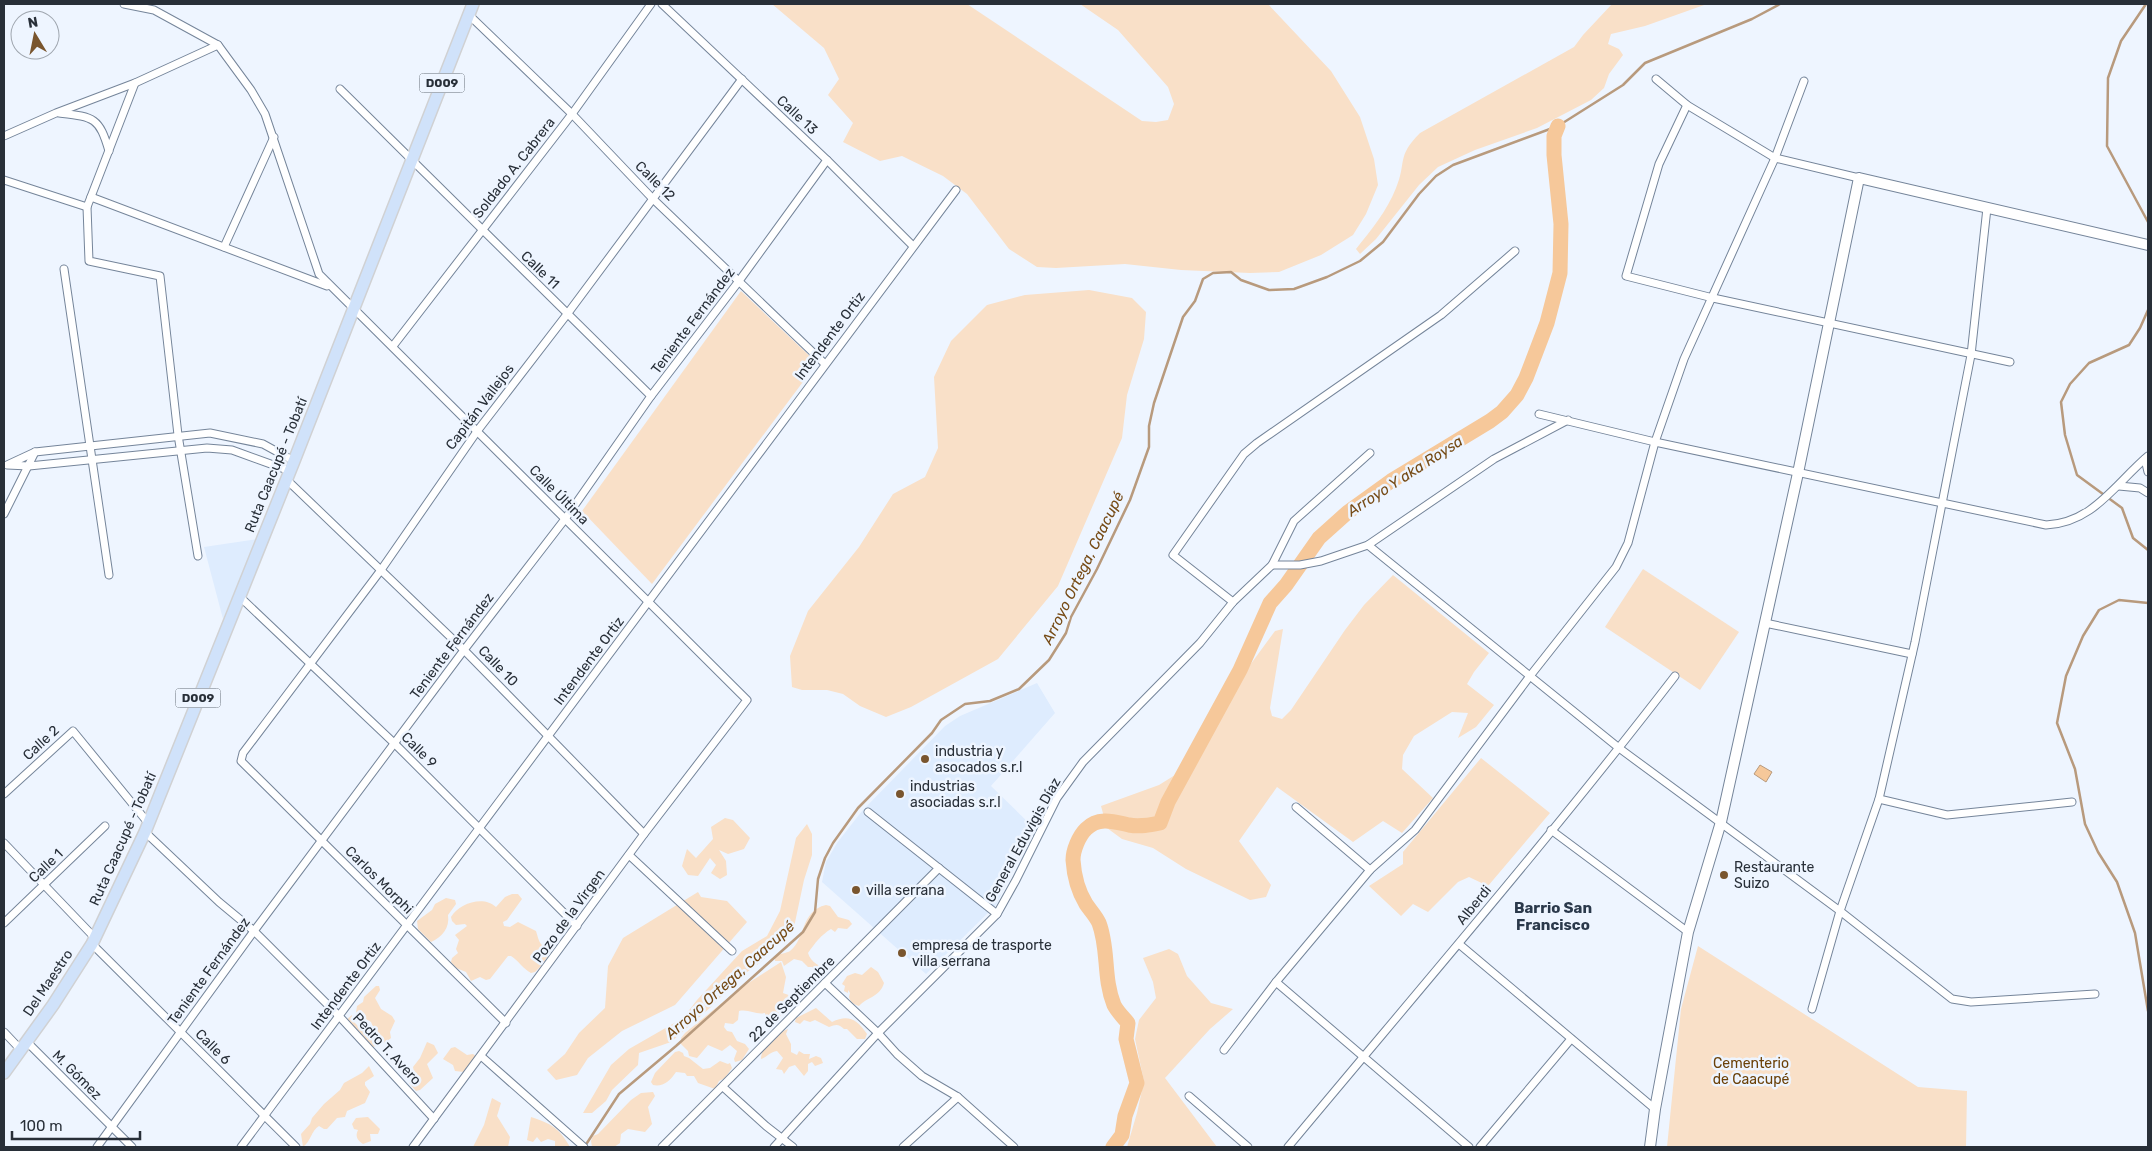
<svg xmlns="http://www.w3.org/2000/svg" width="2152" height="1151" viewBox="0 0 2152 1151" font-family="Rubik,sans-serif">
<style>
.built{fill:#deecfe}
.green{fill:#f9e0c8}
.water{fill:#f6c89a;stroke:#b89a7d}
.lines{fill:none;stroke-linecap:round;stroke-linejoin:round}
.stream{stroke:#b89a7d;stroke-width:2.5}
.river{stroke:#f6c89a;stroke-width:15}
.street-casing{stroke:#75859a;stroke-width:9}
.secondary-casing{stroke:#75859a;stroke-width:12}
.primary-casing{stroke:#d0d1d3;stroke-width:14}
.street{stroke:#fff;stroke-width:7}
.secondary{stroke:#fff;stroke-width:10}
.primary{stroke:#d0e2fa;stroke-width:11}
.poi-dot{fill:#79552e;stroke:#eef5ff;stroke-width:2}
.labels{text-anchor:middle;dominant-baseline:central;stroke-width:5;stroke-linejoin:round;paint-order:stroke}
.shield{fill:#eef5ff;stroke:#636a74;stroke-width:1}
.shield-label{font-size:12px;font-weight:bold;fill:#282f38}
.street-label{font-size:14px;fill:#282f38;stroke:#eef5ff}
.poi-label{font-size:14px;fill:#282f38;stroke:#eef5ff;text-anchor:start}
.park-label{font-size:14px;fill:#6b4108;stroke:#eef5ff}
.water-label{font-size:15px;font-style:italic;fill:#764b16;stroke:#eef5ff}
.neighbourhood-label{font-size:15px;font-weight:bold;fill:#2b394b;stroke:#eef5ff}
</style>
<rect width="100%" height="100%" fill="#eef5ff"/>
<g class="built">
<path d="M257 539 223 619 204 547Z"/>
<path d="M1037 683 1055 713 991 786 1034 828 996 905 926 974 822 882 826 862 837 843 862 811 945 726 960 716Z"/>
</g>
<g class="green">
<path d="M772 4H967L1142 121 1156 122 1168 120 1174 104 1168 87 1118 30 1080 4H1268L1331 71 1360 117 1374 159 1378 185 1366 214 1353 235 1321 255 1279 272 1250 273 1181 270 1125 264 1056 268 1037 267 1009 249 967 194 943 176 902 156 880 161 843 142 853 123 828 95 839 79 824 48Z"/>
<path d="M1612 4H1707L1645 26 1611 34 1608 44 1619 49 1623 55 1609 74 1604 88 1591 100 1537 128 1475 150 1438 167 1419 185 1376 239 1360 254 1356 249C1371 230 1387 211 1396 188 1407 162 1396 157 1420 133L1574 47 1583 35Z"/>
<path d="M1089 290 1132 298 1146 312 1144 339 1127 395 1122 438 1058 586 998 659 911 707 886 717 860 706 843 694 827 690H802L792 687 790 656 808 611 859 547 893 494 925 477 938 448 934 377 951 341 987 305 1025 295Z"/>
<path d="M741 291 817 363 652 584 582 511Z"/>
<path d="M1643 569 1739 632 1700 690 1605 627Z"/>
<path d="M1393 575 1489 653 1474 672 1467 684 1494 705 1476 727 1458 738 1468 713 1452 712 1414 736 1403 755 1402 769 1433 798 1402 833 1383 821 1353 842 1277 787 1239 841 1271 885 1266 897 1250 900 1186 869 1153 848 1122 839 1107 828 1101 806 1159 785 1175 775 1197 754 1234 687 1275 631 1283 629 1270 708 1272 716 1282 719 1291 710 1345 630 1364 605Z"/>
<path d="M1481 758 1550 813 1488 886 1469 877 1458 882 1428 912 1413 904 1401 916 1369 886 1403 864V852Z"/>
<path d="M725 818 733 820 750 838 744 849 728 854 719 850 726 861 727 875 720 879 711 873 716 865 710 858 698 876 688 875 682 866 687 849 696 858 713 839 711 827Z"/>
<path d="M807 824 812 834V855L804 880 794 927 761 962 740 977 711 1007 671 1042 639 1053 638 1065 612 1090 606 1101 592 1113H583L611 1065 629 1049 683 1018 697 1000 742 951 767 936 780 911 796 838Z"/>
<path d="M698 892 701 897 727 901 747 922 675 1005 622 1031 588 1058 577 1075 556 1080 547 1070 565 1054 579 1033 605 1008 608 966 623 938Z"/>
<path d="M512 894H518L522 899 507 920 503 922 504 926 510 927 518 922 536 931C539 940 539 947 550 948L551 951 542 965 535 972 531 973C523 969 519 961 511 956H508L490 979 486 980 480 977 471 981 466 972 456 968 451 962 452 958 458 953 456 949 459 940 455 935 467 926 465 924 456 925 452 921 451 917C459 903 484 895 496 907L505 897Z"/>
<path d="M446 898 455 900 456 904 448 915C450 928 442 937 431 942L418 929 417 921 432 910 435 904Z"/>
<path d="M826 905 830 906 838 917 849 920 852 924 847 929 838 928 835 932 831 929C821 935 815 943 808 953 811 963 820 966 828 970L825 973 817 972 812 967H808L802 961 794 959 784 966 782 961H775V956C779 954 787 953 790 951 806 939 800 911 826 905Z"/>
<path d="M1698 946 1918 1087 1967 1091 1966 1147H1667L1681 1009Z"/>
<path d="M1169 949 1178 954 1187 976 1211 1003 1233 1009 1210 1029 1165 1078 1217 1147H1127L1137 1113 1144 1081 1135 1039 1139 1020 1156 998 1153 982 1143 958Z"/>
<path d="M781 962 786 977 783 993 797 998 796 1003 773 1022 769 1023 766 1020 765 1013C756 1015 749 1009 739 1011L738 1020 733 1024 725 1023 724 1027 727 1031 732 1032 737 1041 745 1044 749 1049 742 1060 735 1062 734 1059 737 1051 730 1045 722 1051 708 1045 697 1058 689 1056 688 1051 681 1044V1038L685 1033 739 989Z"/>
<path d="M871 967 878 972 884 983C880 997 867 997 859 1006 853 1004 851 1003 849 997L850 993 848 990V993L844 991 845 986 842 984 847 976 855 973 862 975Z"/>
<path d="M376 986H379L380 990 375 998 381 1009 392 1016 395 1021 390 1032 391 1038 386 1042 373 1047 368 1045 346 1020 352 1015 353 1021 362 1030 373 1027 371 1022 356 1013 357 1006 363 1002 364 997Z"/>
<path d="M816 1008 832 1022C848 1014 857 1019 867 1034L865 1039H857L847 1029H844C839 1024 836 1024 829 1027L815 1020 810 1022 804 1020 800 1024 795 1022 796 1018Z"/>
<path d="M788 1029 786 1034 791 1044V1052L797 1055 799 1051 804 1054H810L809 1059 816 1056 821 1058 823 1063 815 1066 812 1062 808 1064V1071L804 1076 795 1065 789 1067 784 1074 782 1070 776 1069 783 1058 777 1051C770 1052 767 1057 761 1059 761 1046 777 1033 788 1029Z"/>
<path d="M427 1042 434 1045 438 1053 427 1064 433 1078 420 1090 416 1091 409 1083 415 1076 413 1067 420 1058Z"/>
<path d="M455 1047 467 1055 473 1054 477 1057 471 1070 464 1072 455 1071 453 1065 443 1059 451 1048Z"/>
<path d="M679 1051 683 1053 684 1056 689 1058 703 1069 710 1068 720 1061 728 1064 730 1063 732 1068 725 1078 719 1081 715 1089 698 1083 694 1076H687L685 1073 676 1072C670 1081 663 1087 653 1085L651 1082 655 1073 675 1052Z"/>
<path d="M369 1066 374 1076 365 1082V1085L370 1092 365 1103 347 1111 345 1117 337 1118 327 1129H324L319 1126C311 1131 311 1141 303 1147L301 1134 310 1124 312 1118 324 1104 340 1090 344 1083 362 1073Z"/>
<path d="M653 1092 655 1096 648 1107 652 1124 645 1132 628 1129 621 1134 620 1143 614 1147H592L591 1141 593 1136 598 1134 631 1100 641 1093Z"/>
<path d="M492 1098 501 1103 497 1116 510 1137 508 1147H473L484 1125Z"/>
<path d="M368 1117 380 1129 378 1134H370L371 1141 363 1144C357 1140 355 1136 358 1130L354 1129 352 1124 356 1118Z"/>
<path d="M531 1117C552 1124 559 1128 570 1147H555V1141L548 1139 541 1142 537 1137 533 1142 527 1140Z"/>
</g>
<path class="water" d="M1760 765 1772 772 1766 782 1754 774Z"/>
<g class="lines">
<g class="stream">
<path d="M2146 4 2121 41 2108 78 2107 146 2148 222"/>
<path d="M2148 310 2140 328 2129 345 2089 363 2070 384 2061 402 2065 435 2077 475 2122 508 2133 538 2148 550"/>
<path d="M2148 603 2119 600 2099 610 2083 636 2066 676 2057 723 2075 769 2085 824 2098 852 2117 882 2135 933 2148 1011"/>
<path d="M585 1146 619 1094 676 1046 803 932 815 912 818 879 825 858 833 843 858 808 932 733 941 720 965 704 990 701 1019 689 1049 660 1066 633 1071 617 1097 569 1130 500 1149 447V426L1154 403 1183 317 1195 301 1203 279 1213 273 1231 272 1241 280 1269 290 1294 289 1327 277 1360 261 1383 242 1419 194 1436 176 1453 165 1558 126 1623 85 1645 63 1752 19 1780 4"/>
</g>
<path class="river" d="M1113 1147 1122 1135 1125 1116 1137 1083 1126 1039 1128 1023C1123 1017 1117 1011 1114 1005 1103 978 1109 949 1099 923 1096 916 1090 910 1086 904 1078 891 1074 875 1073 860 1073 850 1079 836 1086 829 1099 816 1115 822 1129 825 1140 827 1150 825 1160 823L1168 802 1240 670 1270 603 1286 585 1319 538 1348 512 1391 481 1490 421 1502 412 1517 395 1526 378 1547 323 1560 273 1561 224 1554 155V136L1558 126"/>
<g class="street-casing">
<g id="street">
<path d="M124 4 154 10 218 45 251 90 265 114 319 274 747 700 644 834 413 1147"/>
<path d="M662 4 827 160 913 246"/>
<path d="M468 14 572 114 652 198 825 364"/>
<path d="M1656 79 1687 105 1775 158 1859 178"/>
<path d="M135 83 87 207 89 261 160 276 178 435 198 556"/>
<path d="M340 89 651 396"/>
<path d="M1687 105 1659 164 1626 276 1713 298 2010 362"/>
<path d="M59 113C94 117 99 117 109 151"/>
<path d="M4 136 56 113 135 83 218 45"/>
<path d="M4 180 87 207"/>
<path d="M91 197 327 286"/>
<path d="M224 247 274 137"/>
<path d="M64 269 109 575"/>
<path d="M393 346 572 114 651 4"/>
<path d="M1539 414 1655 442 2046 525C2093 523 2115 484 2148 456"/>
<path d="M2145 459 2148 472"/>
<path d="M290 471 232 450 207 448 29 466 7 465 35 452 210 433 263 444 294 461"/>
<path d="M286 479 464 650 644 834"/>
<path d="M2119 486 2140 488 2148 493"/>
<path d="M4 514 35 452"/>
<path d="M1368 545 1619 748 1840 911 1952 999 1971 1002 2095 994"/>
<path d="M1272 565H1300L1321 561 1368 545 1494 459 1568 420"/>
<path d="M239 596 394 743 577 926"/>
<path d="M1233 602 1173 555 1244 454 1257 443 1441 315 1515 251"/>
<path d="M1765 623 1912 654"/>
<path d="M4 794 73 731 149 824"/>
<path d="M1879 799 1947 815 2072 802"/>
<path d="M1296 807 1370 870"/>
<path d="M868 812 997 914"/>
<path d="M1551 830 1688 932"/>
<path d="M145 832 219 902 254 931 339 1016 434 1119"/>
<path d="M4 843 95 938"/>
<path d="M629 855 732 951"/>
<path d="M4 923 105 826"/>
<path d="M92 944 296 1147"/>
<path d="M1459 944 1655 1109"/>
<path d="M1276 982 1469 1147"/>
<path d="M825 983 878 1033 897 1054 922 1076 958 1097 1014 1147"/>
<path d="M1812 1009 1840 911 1879 799 1915 642 1971 355 1987 208"/>
<path d="M506 1023 241 761 243 753 381 570 478 430 568 313 742 79"/>
<path d="M4 1032 21 1050"/>
<path d="M27 1042 132 1147"/>
<path d="M1224 1050 1276 982 1370 870 1415 830 1530 676 1616 567 1628 543 1655 442 1684 359 1775 158 1804 81"/>
<path d="M481 1056 584 1147"/>
<path d="M723 1087 766 1126 793 1147"/>
<path d="M1189 1096 1248 1147"/>
<path d="M97 1147 254 931 464 650 565 519 651 396 739 281 827 160"/>
<path d="M241 1147 956 190"/>
<path d="M662 1147 939 868"/>
<path d="M774 1147 878 1033 997 914 1016 880 1057 798 1083 762 1200 643 1233 602 1272 565 1294 521 1370 453"/>
<path d="M903 1147 958 1097"/>
<path d="M1288 1147C1418 991 1551 837 1675 676"/>
<path d="M1480 1147 1571 1039"/>
</g>
</g>
<g class="secondary-casing">
<path id="secondary" d="M1650 1147 1655 1109 1688 932 1721 822 1798 473 1859 178 2148 245"/>
</g>
<g class="primary-casing">
<path id="primary" d="M4 1073 53 1005 92 944 145 832 294 461 473 4"/>
</g>
<use href="#street" class="street"/>
<use href="#secondary" class="secondary"/>
<use href="#primary" class="primary"/>
</g>
<g class="poi-dot">
<circle cx="925" cy="759" r="5"/>
<circle cx="900" cy="794" r="5"/>
<circle cx="1724" cy="875" r="5"/>
<circle cx="856" cy="890" r="5"/>
<circle cx="902" cy="953" r="5"/>
</g>
<g class="labels">
<g class="shield">
<rect x="419.5" y="73.5" width="45" height="19" rx="4"/>
<rect x="175.5" y="688.5" width="45" height="19" rx="4"/>
</g>
<g class="shield-label">
<text x="442" y="83">D009</text>
<text x="198" y="698">D009</text>
</g>
<g class="street-label">
<text transform="translate(797 115) rotate(43)">Calle 13</text>
<text transform="translate(514 168) rotate(-52)">Soldado A. Cabrera</text>
<text transform="translate(655 181) rotate(45)">Calle 12</text>
<text transform="translate(540 270) rotate(44)">Calle 11</text>
<text transform="translate(693 321) rotate(-53)">Teniente Fernández</text>
<text transform="translate(830 336) rotate(-53)">Intendente Ortiz</text>
<text transform="translate(480 407) rotate(-53)">Capitán Vallejos</text>
<text transform="translate(276 465) rotate(-68)">Ruta Caacupé - Tobatí</text>
<text transform="translate(559 495) rotate(45)">Calle Última</text>
<text transform="translate(452 646) rotate(-53)">Teniente Fernández</text>
<text transform="translate(589 661) rotate(-53)">Intendente Ortiz</text>
<text transform="translate(498 666) rotate(46)">Calle 10</text>
<text transform="translate(41 743) rotate(-43)">Calle 2</text>
<text transform="translate(419 750) rotate(45)">Calle 9</text>
<text transform="translate(123 839) rotate(-66)">Ruta Caacupé - Tobatí</text>
<text transform="translate(1023 840) rotate(-61)">General Eduvigis Díaz</text>
<text transform="translate(46 866) rotate(-44)">Calle 1</text>
<text transform="translate(379 880) rotate(45)">Carlos Morphi</text>
<text transform="translate(1474 905) rotate(-51)">Alberdi</text>
<text transform="translate(569 916) rotate(-54)">Pozo de la Virgen</text>
<text transform="translate(209 971) rotate(-54)">Teniente Fernández</text>
<text transform="translate(48 983) rotate(-56)">Del Maestro</text>
<text transform="translate(346 986) rotate(-53)">Intendente Ortiz</text>
<text transform="translate(792 999) rotate(-45)">22 de Septiembre</text>
<text transform="translate(213 1047) rotate(45)">Calle 6</text>
<text transform="translate(387 1049) rotate(47)">Pedro T. Avero</text>
<text transform="translate(77 1075) rotate(45)">M. Gómez</text>
</g>
<g class="poi-label">
<text x="935" y="751">industria y<tspan x="935" dy="16">asocados s.r.l</tspan></text>
<text x="910" y="786">industrias<tspan x="910" dy="16">asociadas s.r.l</tspan></text>
<text x="1734" y="867">Restaurante<tspan x="1734" dy="16">Suizo</tspan></text>
<text x="866" y="890">villa serrana</text>
<text x="912" y="945">empresa de trasporte<tspan x="912" dy="16">villa serrana</tspan></text>
</g>
<g class="park-label">
<text x="1751" y="1063">Cementerio<tspan x="1751" dy="16">de Caacupé</tspan></text>
</g>
<g class="water-label">
<text transform="translate(1405 476) rotate(-33)">Arroyo Y aka Roysa</text>
<text transform="translate(1083 568) rotate(-64)">Arroyo Ortega, Caacupé</text>
<text transform="translate(730 980) rotate(-42)">Arroyo Ortega, Caacupé</text>
</g>
<g class="neighbourhood-label">
<text x="1553" y="908">Barrio San<tspan x="1553" dy="17">Francisco</tspan></text>
</g>
</g>
<rect width="2152" height="1151" fill="none" stroke="#282f38" stroke-width="10"/>
<g transform="translate(35 35) rotate(350)"><circle r="24" fill="#eef5ff" stroke="#9fa6af"/>
<path d="M0-4L9 19L0 12L-9 19Z" fill="#79552e"/>
<text y="-8" font-size="14" font-weight="bold" text-anchor="middle" fill="#282f38">N</text>
</g>
<path d="M12 1131v8h128v-8" fill="none" stroke="#282f38" stroke-width="2.5"/>
<text x="20" y="1131" font-size="15" fill="#282f38" stroke="#eef5ff" stroke-width="4" paint-order="stroke">100 m</text>
</svg>
